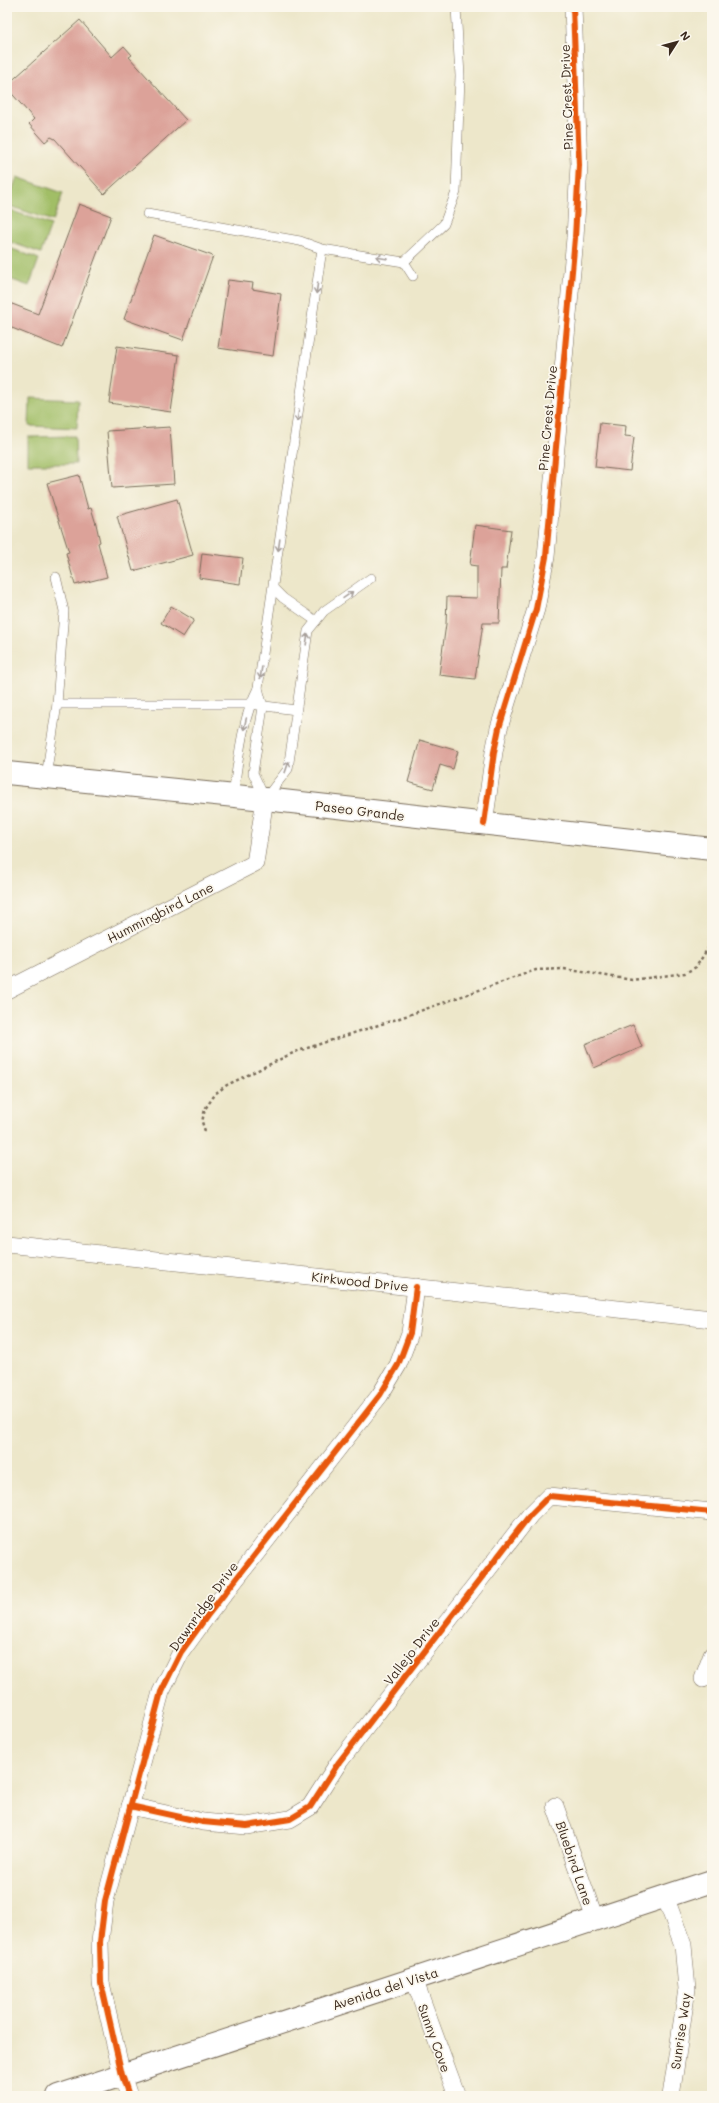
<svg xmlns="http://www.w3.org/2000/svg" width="719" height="2103" viewBox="0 0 719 2103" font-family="Mali,sans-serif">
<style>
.green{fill:#a1be66;stroke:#6e7442}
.building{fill:#dca299}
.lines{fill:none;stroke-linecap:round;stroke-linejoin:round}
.lane-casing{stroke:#796c5a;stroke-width:10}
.street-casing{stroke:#796c5a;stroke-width:18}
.secondary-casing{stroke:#796c5a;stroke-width:24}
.path{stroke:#796c5a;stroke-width:2.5;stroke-dasharray:3 3;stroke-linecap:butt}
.lane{stroke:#fff;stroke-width:9}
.street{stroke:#fff;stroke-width:17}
.secondary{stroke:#fff;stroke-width:22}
.cycleway-casing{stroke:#fbf7ec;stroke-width:8}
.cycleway{stroke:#e8590c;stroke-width:6}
.oneway{stroke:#a79f9a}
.labels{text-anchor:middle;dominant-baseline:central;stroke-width:3.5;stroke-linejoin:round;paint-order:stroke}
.street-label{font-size:13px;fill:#3b2a1e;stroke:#fbf7ec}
</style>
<rect width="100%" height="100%" fill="#fbf7ec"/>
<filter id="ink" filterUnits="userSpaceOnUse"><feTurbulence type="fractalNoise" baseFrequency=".025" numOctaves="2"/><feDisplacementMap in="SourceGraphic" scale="8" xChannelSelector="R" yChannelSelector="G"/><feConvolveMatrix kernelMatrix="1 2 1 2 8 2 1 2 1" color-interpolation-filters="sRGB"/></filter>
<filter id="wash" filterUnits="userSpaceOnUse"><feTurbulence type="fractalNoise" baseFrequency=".012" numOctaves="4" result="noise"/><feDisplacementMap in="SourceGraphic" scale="16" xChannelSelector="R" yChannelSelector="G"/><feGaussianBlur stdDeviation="0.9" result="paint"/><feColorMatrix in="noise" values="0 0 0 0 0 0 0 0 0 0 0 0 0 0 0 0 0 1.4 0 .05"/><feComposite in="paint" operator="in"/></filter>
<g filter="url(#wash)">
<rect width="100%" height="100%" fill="#ede7ca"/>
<g class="green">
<path d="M17 177 63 193 53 221 7 205Z"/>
<path d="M7 209 51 225 41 253 7 241Z"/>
<path d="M7 247 39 259 29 286 7 278Z"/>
<path d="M30 398 78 400 77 428 29 426Z"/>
<path d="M75 436 76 464H28V437Z"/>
</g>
<g id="blocks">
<g class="building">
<path d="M80 20 112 57 124 46 132 55 129 57 186 120 104 194 55 139 51 137 45 142 29 124 34 119 7 88V85Z"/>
<path d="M79 204 111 216 62 348 7 326V302L38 314Z"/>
<path d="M154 235 213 256 183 340 124 319Z"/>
<path d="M228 280 253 283 252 289 281 294 273 356 218 348Z"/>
<path d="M117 346 179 355 171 412 109 403Z"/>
<path d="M600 423 626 426 625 436 634 437 630 471 595 467Z"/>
<path d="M170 427 174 484 112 488 107 431Z"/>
<path d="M79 475 88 509 91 508 96 524 100 542 98 543 107 577 75 585 66 553 69 552 47 483Z"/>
<path d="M177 499 193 555 133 571 117 516Z"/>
<path d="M475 525 511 530 506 569H501L499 623H483L475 679 439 675 446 624 447 597 477 598V566L470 565Z"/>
<path d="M202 553 243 558 240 584 199 578Z"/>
<path d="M171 606 194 620 183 637 161 623Z"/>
<path d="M420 740 458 751 453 769 440 765 433 789 408 782Z"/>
<path d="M633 1025 642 1047 594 1068 585 1044Z"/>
</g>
</g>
</g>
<g filter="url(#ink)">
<use href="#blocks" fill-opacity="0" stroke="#796c5a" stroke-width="1"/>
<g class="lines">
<g class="lane-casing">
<g id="lane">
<path d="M147 214 300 241 322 249 404 262 413 276"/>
<path d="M322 249 258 688 263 707 253 773 265 799 288 769 308 631 324 611 371 578"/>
<path d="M404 262 444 224 456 192 460 76 456 7"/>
<path d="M273 588 283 598 316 621"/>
<path d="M57 704H250L296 710"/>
<path d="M46 777 57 704 64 611 56 577"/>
<path d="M233 795C239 759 241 721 258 688"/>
</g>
</g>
<g class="street-casing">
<g id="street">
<path d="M484 824 494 752 499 728 536 609 546 557 575 238 579 165 573 7"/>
<path d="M7 990 255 863 265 799"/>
<path d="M7 1244 712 1319"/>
<path d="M703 1679 712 1655"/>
<path d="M130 1806 203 1822 247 1826 290 1819 310 1807 339 1762 530 1515 549 1496 712 1512"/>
<path d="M555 1806 595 1919"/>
<path d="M665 1896 683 1945 687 1989 671 2096"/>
<path d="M414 1979 457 2096"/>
<path d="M129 2096 122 2075 101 1983 100 1942 105 1901 161 1692 181 1652 207 1616 380 1395 398 1365 410 1333 416 1287"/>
</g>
</g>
<g class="secondary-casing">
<g id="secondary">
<path d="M7 773 265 799 712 849"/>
<path d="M58 2096 712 1881"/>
</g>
</g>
<path class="path" d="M205 1131 202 1122 205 1109 216 1093 227 1085 295 1052 397 1019 536 970 564 969 632 980 685 973 696 967 712 942"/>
<use href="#lane" class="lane"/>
<use href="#street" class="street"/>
<use href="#secondary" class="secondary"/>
<g class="cycleway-casing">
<g id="cycleway">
<path d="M484 824 494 752 499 728 536 609 546 557 575 238 579 165 573 7"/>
<path d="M130 1806 203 1822 247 1826 290 1819 310 1807 339 1762 530 1515 549 1496 712 1512"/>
<path d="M129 2096 122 2075 101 1983 100 1942 105 1901 161 1692 181 1652 207 1616 380 1395 398 1365 410 1333 416 1287"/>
</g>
</g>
<use href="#cycleway" class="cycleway"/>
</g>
<defs><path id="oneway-shaft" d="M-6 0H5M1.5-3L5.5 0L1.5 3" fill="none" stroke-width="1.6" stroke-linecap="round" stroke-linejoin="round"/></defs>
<g class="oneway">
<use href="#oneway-shaft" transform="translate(382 258) rotate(-171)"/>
<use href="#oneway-shaft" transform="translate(317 288) rotate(98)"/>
<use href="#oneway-shaft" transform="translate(298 416) rotate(98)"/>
<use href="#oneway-shaft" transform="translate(279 545) rotate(98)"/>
<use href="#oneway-shaft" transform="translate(348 595) rotate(-35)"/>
<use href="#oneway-shaft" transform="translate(307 639) rotate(-82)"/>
<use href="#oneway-shaft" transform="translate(261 673) rotate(98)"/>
<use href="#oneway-shaft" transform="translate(245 724) rotate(103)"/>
<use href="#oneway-shaft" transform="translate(287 767) rotate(-71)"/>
</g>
</g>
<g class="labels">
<g class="street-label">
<text transform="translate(566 97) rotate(-92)">Pine Crest Drive</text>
<text transform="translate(547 418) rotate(-85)">Pine Crest Drive</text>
<text transform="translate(360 810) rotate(7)">Paseo Grande</text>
<text transform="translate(160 912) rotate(-27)">Hummingbird Lane</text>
<text transform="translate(360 1281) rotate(6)">Kirkwood Drive</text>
<text transform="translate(203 1606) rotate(-54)">Dawnridge Drive</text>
<text transform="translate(411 1651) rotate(-52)">Vallejo Drive</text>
<text transform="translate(575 1863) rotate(71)">Bluebird Lane</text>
<text transform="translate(385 1988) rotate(-18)">Avenida del Vista</text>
<text transform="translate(680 2031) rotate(-82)">Sunrise Way</text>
<text transform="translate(435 2038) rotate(70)">Sunny Cove</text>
</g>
</g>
<rect width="719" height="2103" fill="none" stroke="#fbf7ec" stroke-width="24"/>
<g transform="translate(677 42) rotate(54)" stroke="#fbf7ec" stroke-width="3" paint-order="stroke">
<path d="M0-3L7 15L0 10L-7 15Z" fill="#3b2a1e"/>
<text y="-6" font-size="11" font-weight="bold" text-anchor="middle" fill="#3b2a1e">N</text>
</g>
</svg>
